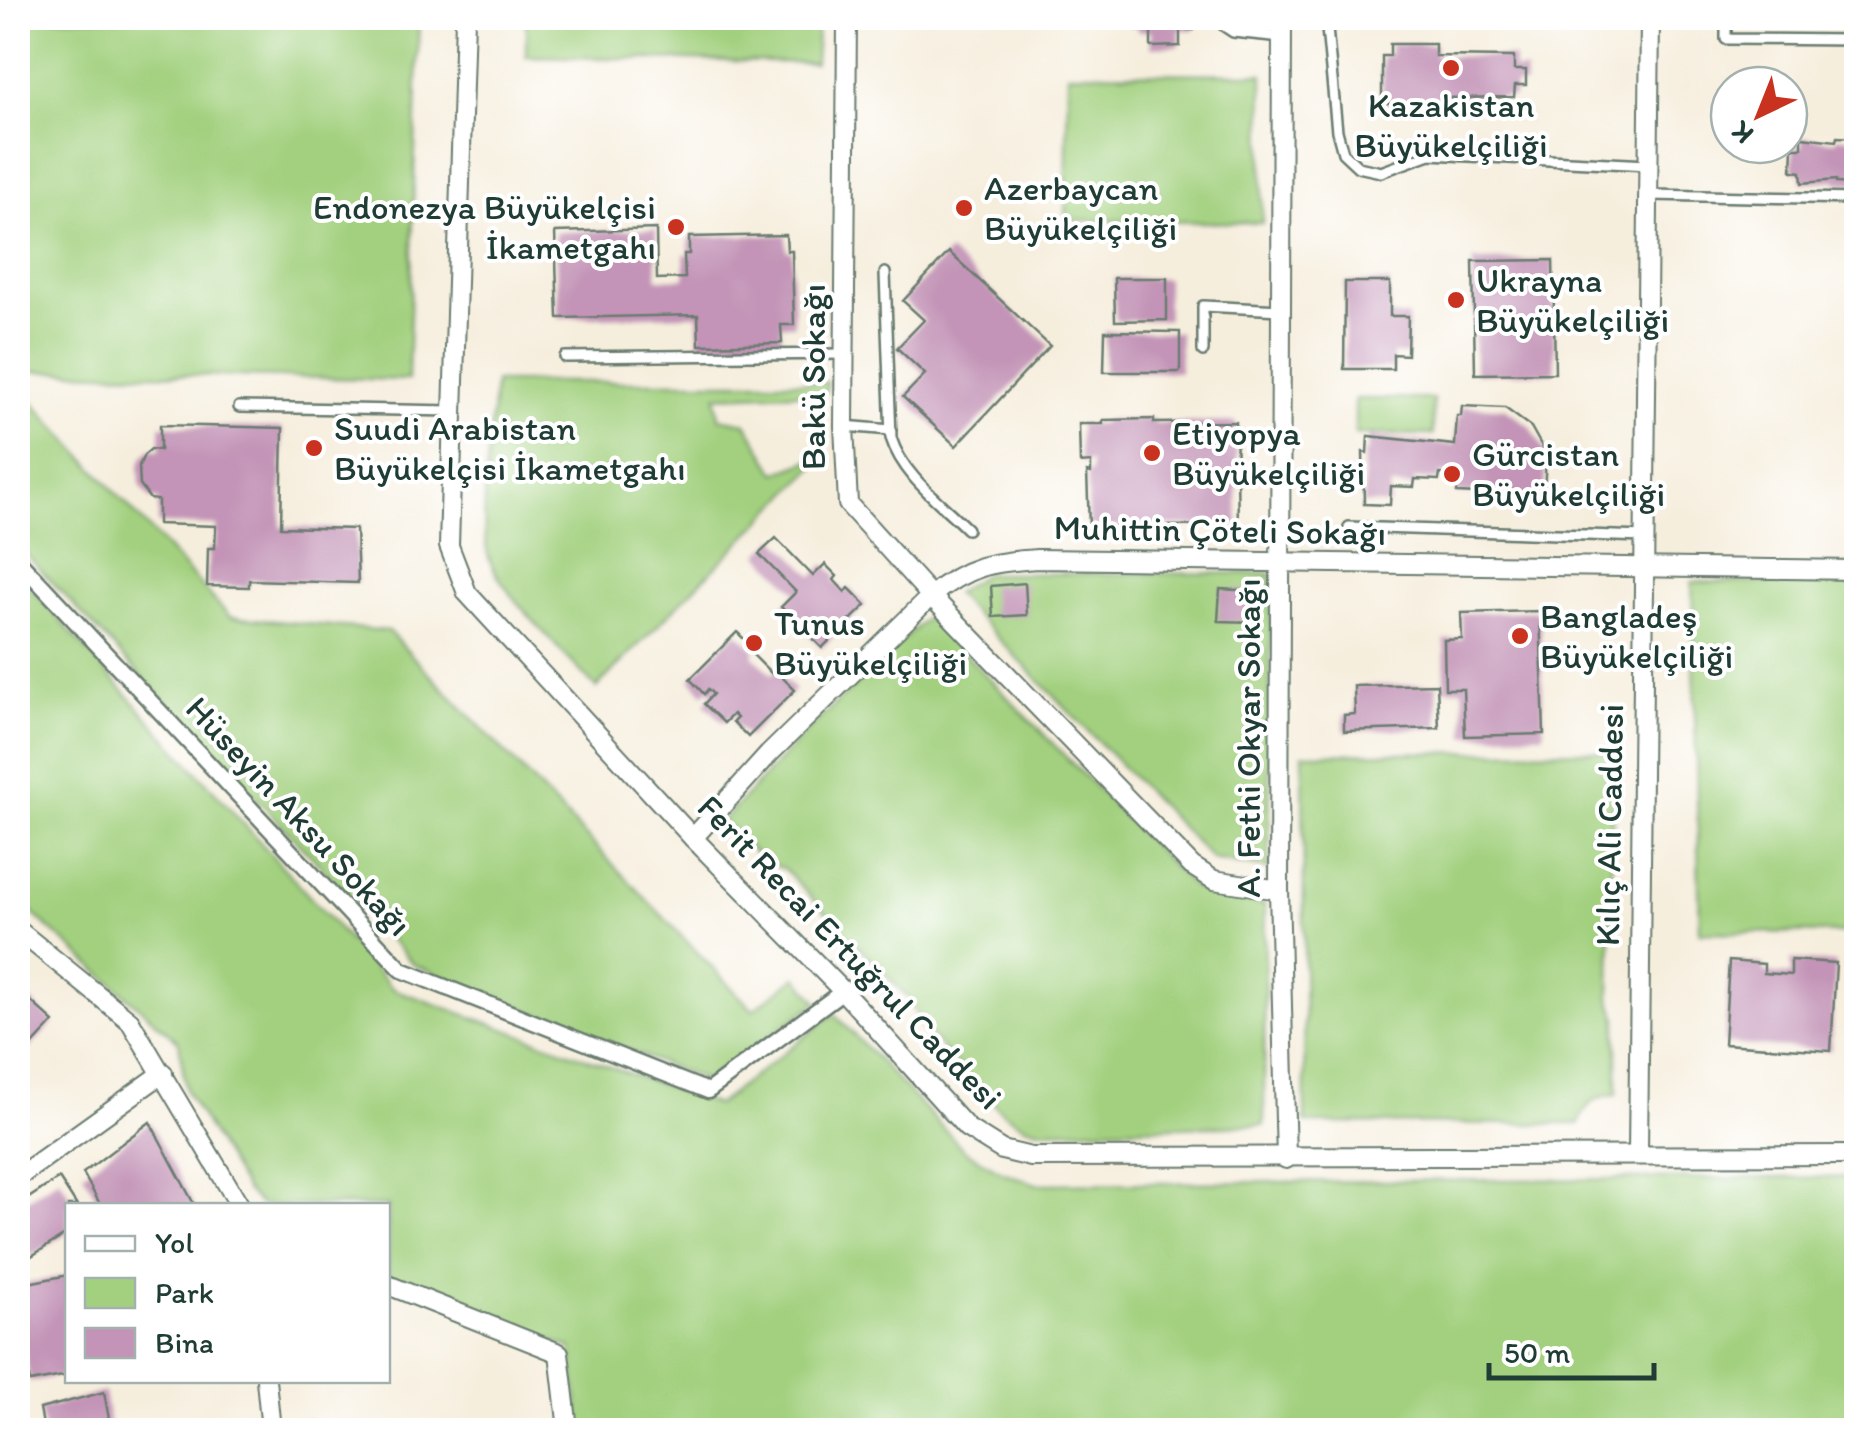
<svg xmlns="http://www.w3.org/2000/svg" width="1874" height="1448" viewBox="0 0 1874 1448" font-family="Itim,sans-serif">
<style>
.green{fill:#a2d07e;stroke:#608659;stroke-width:2.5}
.building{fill:#c394b7}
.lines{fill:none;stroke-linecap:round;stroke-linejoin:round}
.service-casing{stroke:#6a7b6f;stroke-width:14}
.pedestrian-casing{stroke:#6a7b6f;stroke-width:19}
.minor-casing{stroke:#6a7b6f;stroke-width:22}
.service{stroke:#fff;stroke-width:9}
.pedestrian{stroke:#fff;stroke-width:14}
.minor{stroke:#fff;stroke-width:18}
.poi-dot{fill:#c8321e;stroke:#fff;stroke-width:4}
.labels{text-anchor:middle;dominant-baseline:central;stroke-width:8;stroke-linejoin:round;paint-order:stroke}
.poi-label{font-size:35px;fill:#1f3d34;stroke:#fff;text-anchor:start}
.street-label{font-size:35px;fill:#1f3d34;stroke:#fff}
</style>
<rect width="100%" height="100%" fill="#fff"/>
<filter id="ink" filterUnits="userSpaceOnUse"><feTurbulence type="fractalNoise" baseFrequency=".01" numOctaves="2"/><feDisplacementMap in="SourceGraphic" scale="20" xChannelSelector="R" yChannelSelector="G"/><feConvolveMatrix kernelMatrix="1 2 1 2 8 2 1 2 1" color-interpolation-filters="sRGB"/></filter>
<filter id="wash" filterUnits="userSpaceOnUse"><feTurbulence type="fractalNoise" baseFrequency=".0048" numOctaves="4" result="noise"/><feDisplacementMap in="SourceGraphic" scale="40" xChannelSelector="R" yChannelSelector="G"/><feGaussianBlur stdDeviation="2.25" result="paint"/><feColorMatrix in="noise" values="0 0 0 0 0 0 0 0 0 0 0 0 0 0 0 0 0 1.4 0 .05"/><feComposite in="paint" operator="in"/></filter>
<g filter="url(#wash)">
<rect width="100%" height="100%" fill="#f6eedd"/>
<g class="green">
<path d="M18 18H419L408 380 18 371Z"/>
<path d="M526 18H818L815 63 526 56Z"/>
<path d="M1068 73 1263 74 1262 223 1066 220Z"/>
<path d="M495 382H827L826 392 716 396 719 418 746 423 776 473 827 454 596 688C570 659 500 592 489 558 477 521 492 424 495 382Z"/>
<path d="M18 386 230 617 388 631 753 1010 797 977 818 1002 706 1081 414 965 18 546Z"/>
<path d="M1355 399H1433V435L1355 434Z"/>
<path d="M1271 573 1269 869 1212 859 955 594 984 574Z"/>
<path d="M18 574 393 989 717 1105 834 1014 964 1150 1002 1172 1036 1184 1856 1177V1430H581L571 1348 388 1278V1206L261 1205 246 1191 186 1091 179 1042 18 901Z"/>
<path d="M1692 582 1856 583V933L1700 932Z"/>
<path d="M928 616 1194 888 1265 905 1264 1125 1045 1130 1025 1126 1001 1111 922 1027 909 999 784 869 762 860 722 821 810 728Z"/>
<path d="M1588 751 1613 753 1610 998 1617 1019V1094C1595 1096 1586 1103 1579 1124L1305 1123 1303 754Z"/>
</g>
<g id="blocks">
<g class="building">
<path d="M1137 18H1194V30H1180V46L1151 47V31H1137Z"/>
<path d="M1390 44H1435V56L1514 57V70H1526V85H1515L1514 97 1444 98V103H1382V56H1390Z"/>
<path d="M1802 137 1836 141 1837 137 1856 138V184L1836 183V180L1802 183 1801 172 1792 171 1793 148H1802Z"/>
<path d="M656 229 657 279 685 278 684 254H689V237L786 235 787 251H792L794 325H781L782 343 699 345 698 315 558 318 555 232Z"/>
<path d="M949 252 1050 346 956 446 903 397 925 374 897 348 924 320 903 301Z"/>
<path d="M1553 260 1555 373 1475 374 1473 261Z"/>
<path d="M1114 278H1167V320L1115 321Z"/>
<path d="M1345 282H1390V316H1408L1407 355 1393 354V369H1344Z"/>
<path d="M1105 331 1180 332V372H1104Z"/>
<path d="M1462 406 1505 408 1531 427 1546 454 1544 497 1457 493 1458 475 1440 474 1439 480 1415 479 1414 487 1391 486 1390 505 1364 504 1363 452 1367 453 1368 436 1455 445 1457 416H1461Z"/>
<path d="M1154 419V423L1236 422 1238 525 1089 527 1087 472 1091 473V462L1080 463 1079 424H1103V420Z"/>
<path d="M160 425 283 428 281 527 356 529 358 583 249 580V587L207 586 208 548H215L216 526 158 524V500L150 499 140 485 139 466 144 455 151 449 160 450Z"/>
<path d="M776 538 813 576 825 564 837 576 834 580 845 592 849 588 866 605 822 648 781 607 796 592 759 554Z"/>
<path d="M1025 583 1027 615 993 617 991 586Z"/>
<path d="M1220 589 1254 591 1253 622 1218 621Z"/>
<path d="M1540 611 1544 734 1465 736 1463 689H1445L1444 640 1462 639 1461 613Z"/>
<path d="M737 632 756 651 753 655 772 674 775 670 795 690 748 737 733 722 737 718 733 714 724 723 704 704 713 694 708 689 704 694 690 679Z"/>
<path d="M1437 684 1439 728 1344 731V715L1355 714 1354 686Z"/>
<path d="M1791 960 1836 963 1831 1051 1724 1044 1729 961 1764 964V973L1791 975Z"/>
<path d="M22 993 54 1022 18 1061V998Z"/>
<path d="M150 1122 195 1206H101L83 1173Z"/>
<path d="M59 1178 77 1206H68V1233L25 1260 18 1249V1205Z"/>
<path d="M68 1275V1375L30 1382 18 1317V1285Z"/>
<path d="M104 1392 111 1430H44L40 1409Z"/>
<path d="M299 1421 353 1424V1430H299Z"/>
</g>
</g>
</g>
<g filter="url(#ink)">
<use href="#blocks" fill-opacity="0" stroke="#6a7b6f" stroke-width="2.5"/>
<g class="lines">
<g class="service-casing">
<g id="service">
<path d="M1222 18 1224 26 1233 32 1282 37"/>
<path d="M1326 18 1337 131 1343 153 1358 167 1381 172 1430 154 1649 165"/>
<path d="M1726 18V39L1856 40"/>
<path d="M1649 195 1856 199"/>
<path d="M885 273 891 438C903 476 940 502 967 529"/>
<path d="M1203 351V306L1281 310"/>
<path d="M565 357 845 354"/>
<path d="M239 407 452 411"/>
<path d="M844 426 891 430"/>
<path d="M1349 527 1645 537"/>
</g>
</g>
<g class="pedestrian-casing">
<path id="pedestrian" d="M18 560 402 970 708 1091 843 991"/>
</g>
<g class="minor-casing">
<g id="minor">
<path d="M465 18 449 546 467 593 693 838 843 991 967 1128 1002 1150 1031 1157 1856 1155"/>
<path d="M847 18 844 426 848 504 931 596 1192 866 1214 880 1279 890"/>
<path d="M1282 18 1279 890 1286 1159"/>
<path d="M693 838 769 754 931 596C966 566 992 562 1037 559L1856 570"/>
<path d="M18 930 130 1021 240 1206"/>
<path d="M1638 1153 1650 18"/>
<path d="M18 1177 163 1073"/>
<path d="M388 1285 559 1353 568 1430"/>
<path d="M266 1380 271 1430"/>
</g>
</g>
<use href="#service" class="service"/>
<use href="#pedestrian" class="pedestrian"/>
<use href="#minor" class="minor"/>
</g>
</g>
<g class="poi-dot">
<circle cx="1451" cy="68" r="10"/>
<circle cx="964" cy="208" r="10"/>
<circle cx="676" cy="227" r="10"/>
<circle cx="1456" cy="300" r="10"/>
<circle cx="314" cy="448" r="10"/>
<circle cx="1152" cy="453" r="10"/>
<circle cx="1452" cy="474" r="10"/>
<circle cx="1520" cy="636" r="10"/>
<circle cx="754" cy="643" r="10"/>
</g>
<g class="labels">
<g class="poi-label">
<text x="1451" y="105" text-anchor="middle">Kazakistan<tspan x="1451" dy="40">Büyükelçiliği</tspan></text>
<text x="984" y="188">Azerbaycan<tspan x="984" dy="40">Büyükelçiliği</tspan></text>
<text x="656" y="207" text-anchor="end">Endonezya Büyükelçisi<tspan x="656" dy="40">İkametgahı</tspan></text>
<text x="1476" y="280">Ukrayna<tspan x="1476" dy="40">Büyükelçiliği</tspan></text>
<text x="334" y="428">Suudi Arabistan<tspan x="334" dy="40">Büyükelçisi İkametgahı</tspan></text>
<text x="1172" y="433">Etiyopya<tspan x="1172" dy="40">Büyükelçiliği</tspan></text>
<text x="1472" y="454">Gürcistan<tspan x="1472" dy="40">Büyükelçiliği</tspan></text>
<text x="1540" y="616">Bangladeş<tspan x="1540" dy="40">Büyükelçiliği</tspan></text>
<text x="774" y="623">Tunus<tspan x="774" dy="40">Büyükelçiliği</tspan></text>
</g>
<g class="street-label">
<text transform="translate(813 377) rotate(-90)">Bakü Sokağı</text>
<text transform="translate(1220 530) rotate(1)">Muhittin Çöteli Sokağı</text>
<text transform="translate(1248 738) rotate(-90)">A. Fethi Okyar Sokağı</text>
<text transform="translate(299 816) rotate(47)">Hüseyin Aksu Sokağı</text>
<text transform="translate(1609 825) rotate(-89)">Kılıç Ali Caddesi</text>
<text transform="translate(850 952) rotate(46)">Ferit Recai Ertuğrul Caddesi</text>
</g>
</g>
<rect width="1874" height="1448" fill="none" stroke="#fff" stroke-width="60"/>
<rect x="65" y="1203" width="325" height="180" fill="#ffffff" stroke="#a5b1ae" stroke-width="2.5"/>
<rect x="85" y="1236" width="50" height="15" fill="#ffffff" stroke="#a5b1ae" stroke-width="2.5"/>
<text x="155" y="1253" font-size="30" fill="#1f3d34">Yol</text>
<rect x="85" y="1278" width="50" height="30" fill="#a2d07e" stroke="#a5b1ae" stroke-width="2.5"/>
<text x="155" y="1303" font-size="30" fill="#1f3d34">Park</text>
<rect x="85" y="1328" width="50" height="30" fill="#c394b7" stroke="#a5b1ae" stroke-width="2.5"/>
<text x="155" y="1353" font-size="30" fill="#1f3d34">Bina</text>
<g transform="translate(1759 115) rotate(223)"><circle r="48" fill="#ffffff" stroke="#a5b1ae" stroke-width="2.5"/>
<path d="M0-8L18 38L0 25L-18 38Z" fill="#c8321e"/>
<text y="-15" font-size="28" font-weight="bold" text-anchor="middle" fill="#1f3d34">K</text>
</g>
<path d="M1489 1363v15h165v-15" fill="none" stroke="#1f3d34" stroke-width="5"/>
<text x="1504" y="1363" font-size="30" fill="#1f3d34" stroke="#ffffff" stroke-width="8" paint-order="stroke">50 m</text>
</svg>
